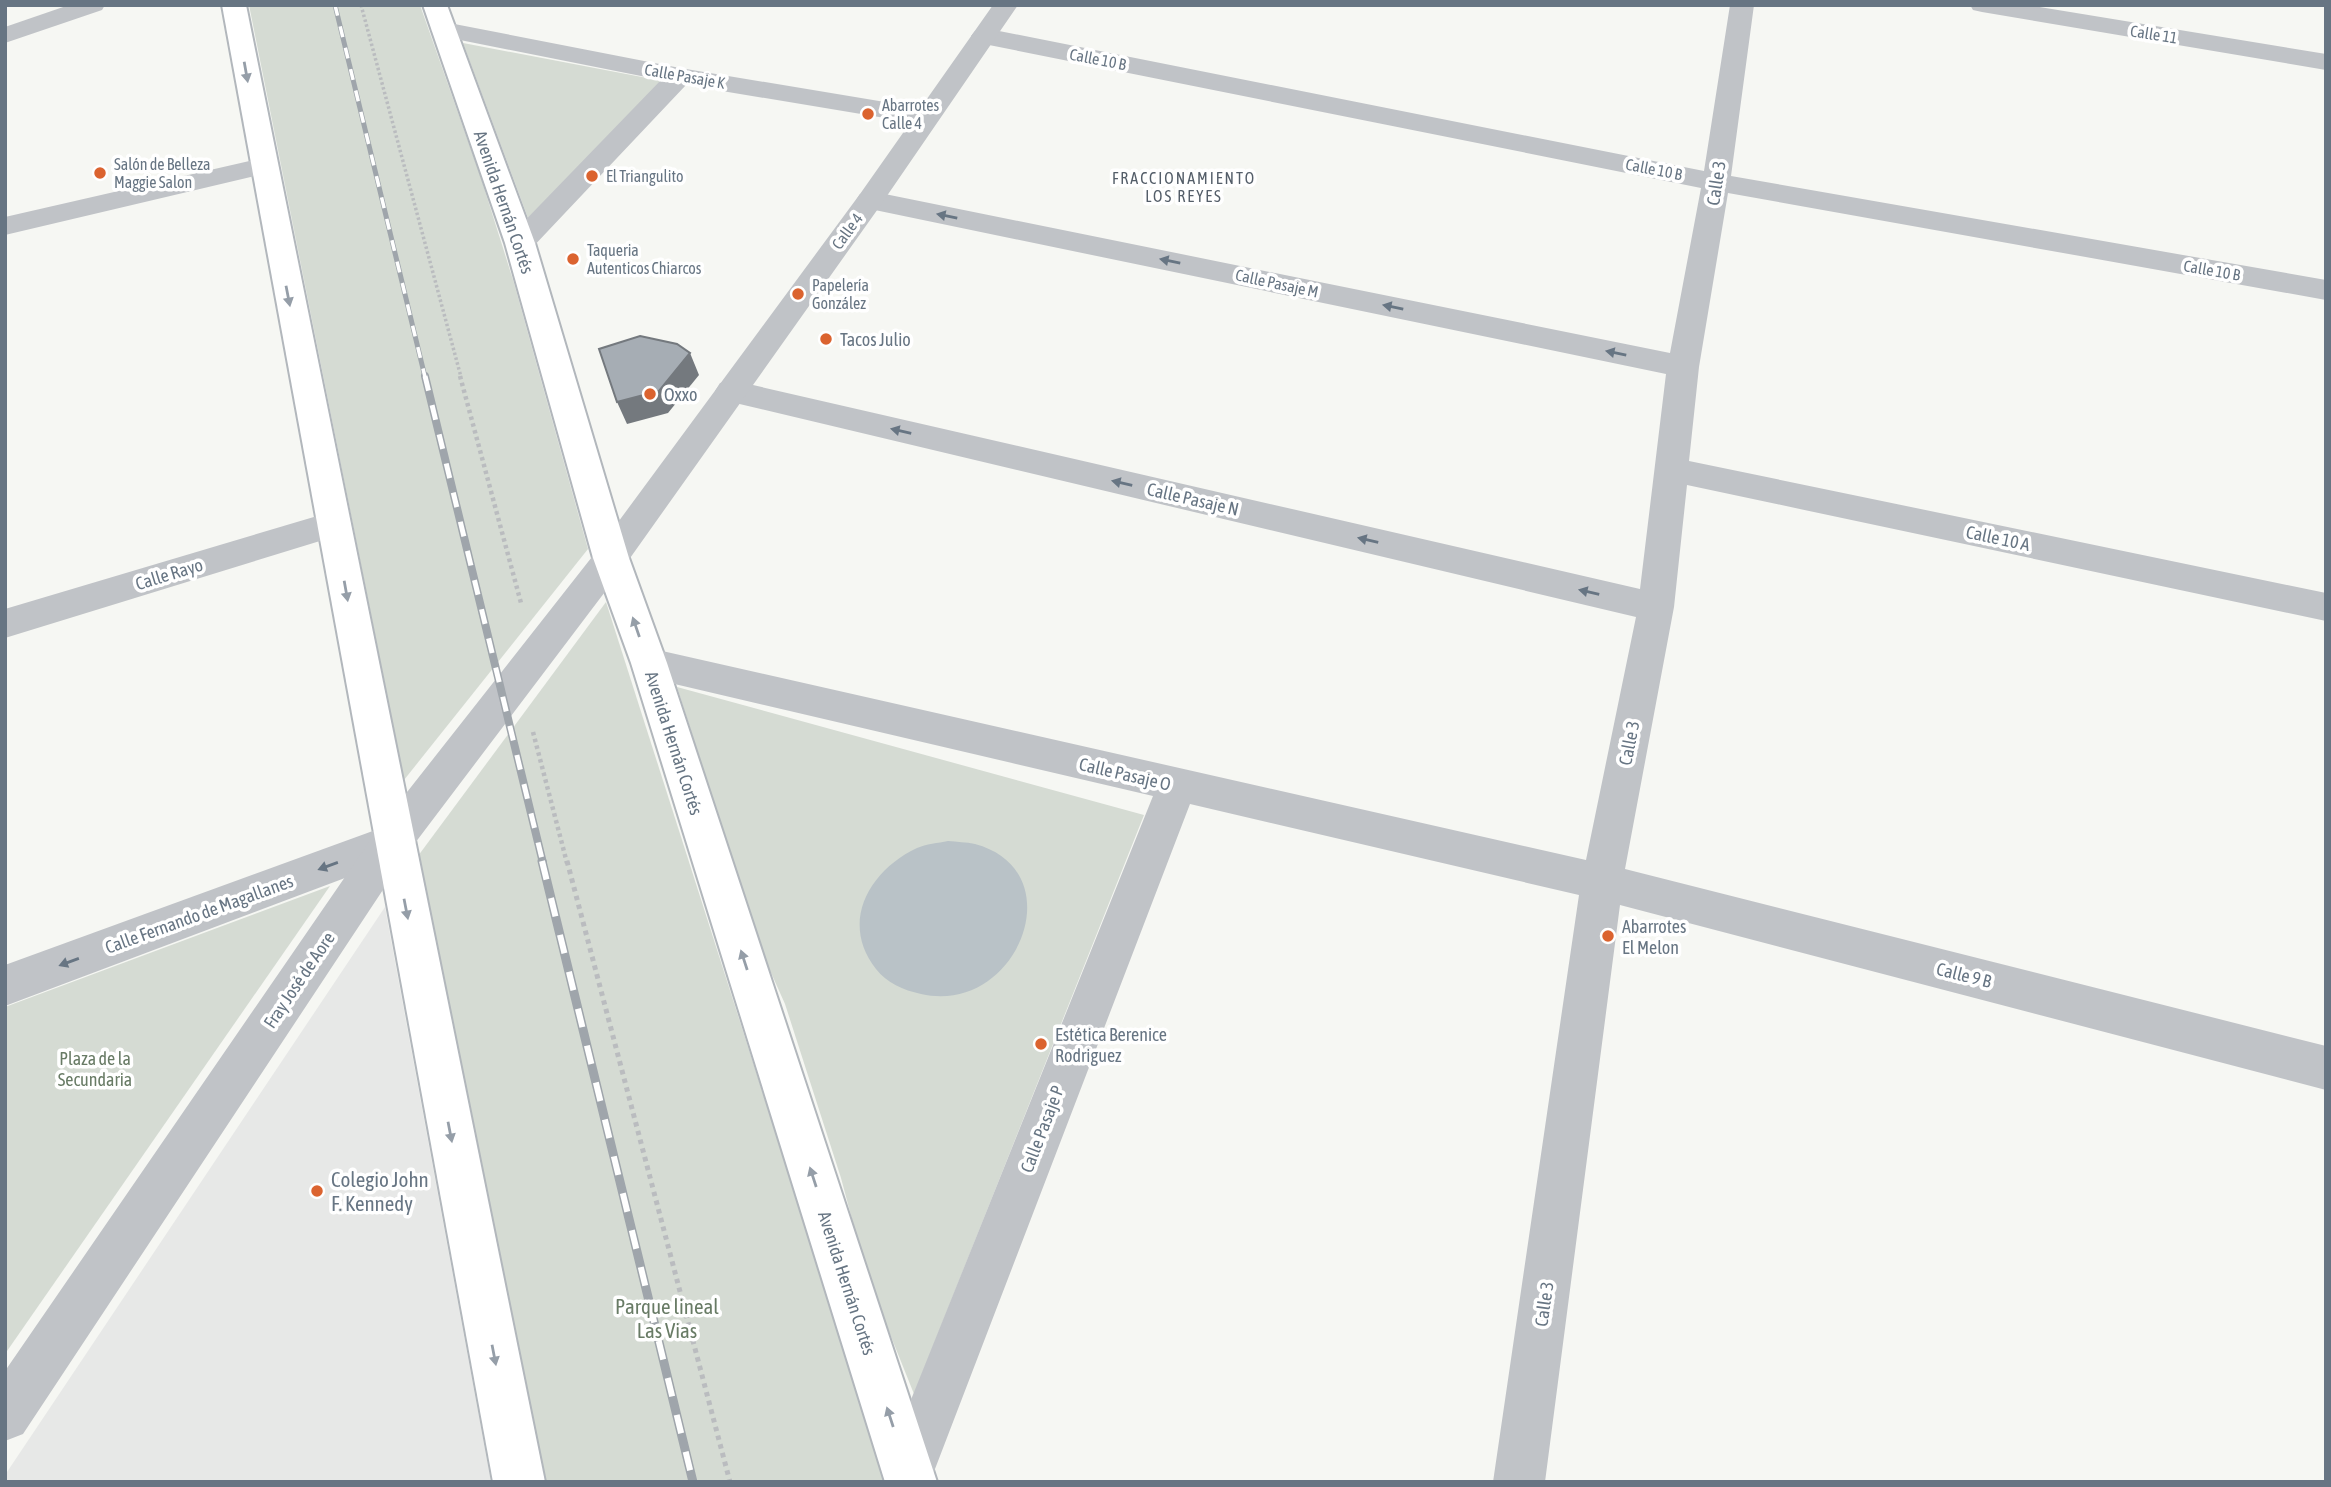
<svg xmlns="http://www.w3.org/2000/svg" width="2331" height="1487" viewBox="0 0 2331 1487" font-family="'Asap Condensed',sans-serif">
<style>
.built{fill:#e7e8e7}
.green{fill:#d5dbd3}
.water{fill:#b9c2c7}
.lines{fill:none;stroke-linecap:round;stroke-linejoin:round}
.secondary-casing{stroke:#b2b7bc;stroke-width:4}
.path-far2{stroke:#babcbf;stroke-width:3.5;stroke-dasharray:2.5 2.5;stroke-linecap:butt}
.path-far1{stroke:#babcbf;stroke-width:4.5;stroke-dasharray:3.5 3.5;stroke-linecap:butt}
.path{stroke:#babcbf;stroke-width:5;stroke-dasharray:4.5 4.5;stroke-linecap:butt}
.minor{fill:#c0c3c7;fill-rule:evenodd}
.tertiary{fill:#c0c3c7;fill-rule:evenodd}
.secondary{fill:#fff;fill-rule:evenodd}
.rail-far2-casing{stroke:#9fa5ab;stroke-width:5}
.rail-far1-casing{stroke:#9fa5ab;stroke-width:8}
.rail-casing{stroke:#9fa5ab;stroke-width:9}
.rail-far2{stroke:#fff;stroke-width:3.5;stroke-dasharray:11;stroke-linecap:butt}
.rail-far1{stroke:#fff;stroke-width:5;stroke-dasharray:15;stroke-linecap:butt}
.rail{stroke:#fff;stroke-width:6;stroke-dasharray:19;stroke-linecap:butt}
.shaded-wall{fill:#74797e}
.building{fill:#a6adb4;stroke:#74797e;stroke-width:2}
.oneway{fill:#959ea8}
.oneway2{fill:#677583}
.poi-dot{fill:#db632f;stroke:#fff;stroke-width:2.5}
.labels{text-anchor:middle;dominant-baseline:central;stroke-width:7;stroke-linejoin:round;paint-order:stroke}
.far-street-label{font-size:16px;fill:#677583;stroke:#fff}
.far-poi-label{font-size:16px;fill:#677583;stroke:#fff;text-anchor:start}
.far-neighbourhood-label{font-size:16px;letter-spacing:2px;fill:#545e69;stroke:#fff}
.street-label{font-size:18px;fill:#677583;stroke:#fff}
.poi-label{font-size:18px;fill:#677583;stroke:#fff;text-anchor:start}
.park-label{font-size:18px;fill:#687b65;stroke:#fff}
.near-poi-label{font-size:21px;fill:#677583;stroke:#fff;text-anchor:start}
.near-park-label{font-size:21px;fill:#687b65;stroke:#fff}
</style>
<rect width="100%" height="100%" fill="#f6f7f3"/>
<path class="built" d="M385 907 491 1482H5V1475Z"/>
<g class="green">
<path d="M249 5H420L481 178 514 283 588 549 404 780Z"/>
<path d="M463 43 663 81 528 218Z"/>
<path d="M606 602 887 1482H535L418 856Z"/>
<path d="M677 687 1144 815 914 1394 868 1279 841 1178 785 1004 760 948Z"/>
<path d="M330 886 5 1354V1007Z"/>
</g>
<path class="water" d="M948 841C957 842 966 842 975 844 1075 871 1017 1016 921 994 903 990 887 983 876 969 839 922 870 870 917 848 926 844 938 843 948 841Z"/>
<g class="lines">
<g class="secondary-casing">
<g id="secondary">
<path d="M222 5H246L545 1482H493Z"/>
<path d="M423 5H447L535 243 629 558 667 663 937 1482H885L631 663 593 558 505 243Z"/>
</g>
</g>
<path class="path-far2" d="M361 5 461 377"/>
<g class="path-far1">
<path d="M460 376 521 603"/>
<path d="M533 732 567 863"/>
</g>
<path class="path" d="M567 861 730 1482"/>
<g class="minor">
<path d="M69 5H105L102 10 5 43V27Z"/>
<path d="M1730 5H1754L1731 176 2326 280V300L1728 193 1699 367 1689 461 2326 593V621L1687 485 1674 607 1625 869 2326 1046V1090L1620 905 1545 1482H1493L1579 895 1190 804 930 1482H886L882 1472 1153 796 649 678 636 674 631 663 636 652 649 648 1586 860 1636 617 731 402 720 399 715 391 720 383 731 380 1640 589 1666 374 870 209 860 206 856 200 860 194 870 191 1670 353 1701 188 984 44 975 41 971 36 975 31 984 28 1704 171Z"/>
<path d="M1970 5H2028L2326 54V70L1982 12 1973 10Z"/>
<path d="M444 22 680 68 927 109 936 111 940 117 936 123 927 125 686 85 530 250 520 252 510 250 505 243 510 236 661 80 435 35 431 30 435 25Z"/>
<path d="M262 158 272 160 276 166 272 172 5 235V217Z"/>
<path d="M334 511 346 515 351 524 346 533 5 638V609Z"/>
<path d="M392 824 406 829 412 842 406 855 5 1006V965Z"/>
</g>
<path class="tertiary" d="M993 5H1018L880 206 623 568 406 855 23 1434 5 1441V1371L378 829 599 548 860 194Z"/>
<use href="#secondary" class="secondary"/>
<g class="rail-far2-casing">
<path id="rail-far2" d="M335 5 425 377"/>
</g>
<g class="rail-far1-casing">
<path id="rail-far1" d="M425 376 543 863"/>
</g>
<g class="rail-casing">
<path id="rail" d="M542 861 693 1482"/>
</g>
<use href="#rail-far2" class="rail-far2"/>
<use href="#rail-far1" class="rail-far1"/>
<use href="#rail" class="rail"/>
</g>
<path class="shaded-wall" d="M690 353 699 375 668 413 627 424 617 402Z"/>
<path class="building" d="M640 336 677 344 690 353 659 391 617 402 599 349Z"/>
<defs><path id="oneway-solid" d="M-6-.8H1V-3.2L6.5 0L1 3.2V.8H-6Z" transform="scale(1.75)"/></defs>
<g class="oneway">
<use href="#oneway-solid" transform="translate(246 72) rotate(80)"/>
<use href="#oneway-solid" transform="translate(288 296) rotate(79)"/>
<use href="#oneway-solid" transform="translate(346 591) rotate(80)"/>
<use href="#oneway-solid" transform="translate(636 627) rotate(-109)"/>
<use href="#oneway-solid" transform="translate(406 909) rotate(79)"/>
<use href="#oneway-solid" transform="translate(744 960) rotate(-108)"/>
<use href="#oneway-solid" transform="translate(450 1132) rotate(79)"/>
<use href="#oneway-solid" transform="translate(813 1177) rotate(-108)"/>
<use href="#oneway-solid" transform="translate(494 1355) rotate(79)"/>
<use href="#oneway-solid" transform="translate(890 1417) rotate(-108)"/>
</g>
<g class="oneway2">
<use href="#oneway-solid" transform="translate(947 216) rotate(-168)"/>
<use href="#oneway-solid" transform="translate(1170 261) rotate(-168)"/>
<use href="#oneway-solid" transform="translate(1393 307) rotate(-168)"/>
<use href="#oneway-solid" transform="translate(1616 353) rotate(-168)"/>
<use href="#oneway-solid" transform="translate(901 431) rotate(-167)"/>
<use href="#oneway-solid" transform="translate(1122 483) rotate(-167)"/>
<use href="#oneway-solid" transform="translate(1368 540) rotate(-167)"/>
<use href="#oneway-solid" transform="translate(1589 592) rotate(-167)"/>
<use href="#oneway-solid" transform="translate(328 866) rotate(160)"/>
<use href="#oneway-solid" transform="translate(69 962) rotate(160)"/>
</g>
<g class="poi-dot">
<circle cx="868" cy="114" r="7"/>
<circle cx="100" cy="173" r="7"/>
<circle cx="592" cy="176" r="7"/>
<circle cx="573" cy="259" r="7"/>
<circle cx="798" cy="294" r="7"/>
<circle cx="826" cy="339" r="7"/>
<circle cx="650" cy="394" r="7"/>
<circle cx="1608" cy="936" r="7"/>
<circle cx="1041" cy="1044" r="7"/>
<circle cx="317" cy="1191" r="7"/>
</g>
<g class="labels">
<g class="far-street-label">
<text transform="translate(2154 34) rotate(9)">Calle 11</text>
<text transform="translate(1098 59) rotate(11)">Calle 10 B</text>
<text transform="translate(685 76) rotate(10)">Calle Pasaje K</text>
<text transform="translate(1654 169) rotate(11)">Calle 10 B</text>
<text transform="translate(847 231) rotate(-54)">Calle 4</text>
<text transform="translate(2212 270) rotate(10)">Calle 10 B</text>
<text transform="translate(1277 283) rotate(12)">Calle Pasaje M</text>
</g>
<g class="far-poi-label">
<text x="882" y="105">Abarrotes<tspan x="882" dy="18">Calle 4</tspan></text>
<text x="114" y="164">Salón de Belleza<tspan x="114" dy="18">Maggie Salon</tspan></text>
<text x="606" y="176">El Triangulito</text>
<text x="587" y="250">Taqueria<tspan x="587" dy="18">Autenticos Chiarcos</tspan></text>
<text x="812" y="285">Papelería<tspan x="812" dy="18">González</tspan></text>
</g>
<g class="far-neighbourhood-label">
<text x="1184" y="178">FRACCIONAMIENTO<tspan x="1184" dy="18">LOS REYES</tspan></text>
</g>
<g class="street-label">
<text transform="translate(1716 183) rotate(-81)">Calle 3</text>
<text transform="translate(504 202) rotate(71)">Avenida Hernán Cortés</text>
<text transform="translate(1193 499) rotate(13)">Calle Pasaje N</text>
<text transform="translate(1998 538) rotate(12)">Calle 10 A</text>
<text transform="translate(169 574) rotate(-17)">Calle Rayo</text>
<text transform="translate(674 743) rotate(72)">Avenida Hernán Cortés</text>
<text transform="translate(1629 743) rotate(-79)">Calle 3</text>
<text transform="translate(1125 774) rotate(13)">Calle Pasaje O</text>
<text transform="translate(199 914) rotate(-20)">Calle Fernando de Magallanes</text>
<text transform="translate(1964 975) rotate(14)">Calle 9 B</text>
<text transform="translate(299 980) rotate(-56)">Fray José de Aore</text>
<text transform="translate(1042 1129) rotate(-69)">Calle Pasaje P</text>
<text transform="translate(847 1283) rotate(72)">Avenida Hernán Cortés</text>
<text transform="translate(1544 1304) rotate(-82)">Calle 3</text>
</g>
<g class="poi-label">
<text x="840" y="339">Tacos Julio</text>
<text x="664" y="394">Oxxo</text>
<text x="1622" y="926">Abarrotes<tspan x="1622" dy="21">El Melon</tspan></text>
<text x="1055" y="1034">Estética Berenice<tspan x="1055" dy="21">Rodriguez</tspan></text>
</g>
<g class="park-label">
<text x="95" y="1058">Plaza de la<tspan x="95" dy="21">Secundaria</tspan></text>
</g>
<g class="near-poi-label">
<text x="331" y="1179">Colegio John<tspan x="331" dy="24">F. Kennedy</tspan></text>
</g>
<g class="near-park-label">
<text x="667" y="1306">Parque lineal<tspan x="667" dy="24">Las Vias</tspan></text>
</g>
</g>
<rect width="2331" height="1487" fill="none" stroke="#677583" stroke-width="14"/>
</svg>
